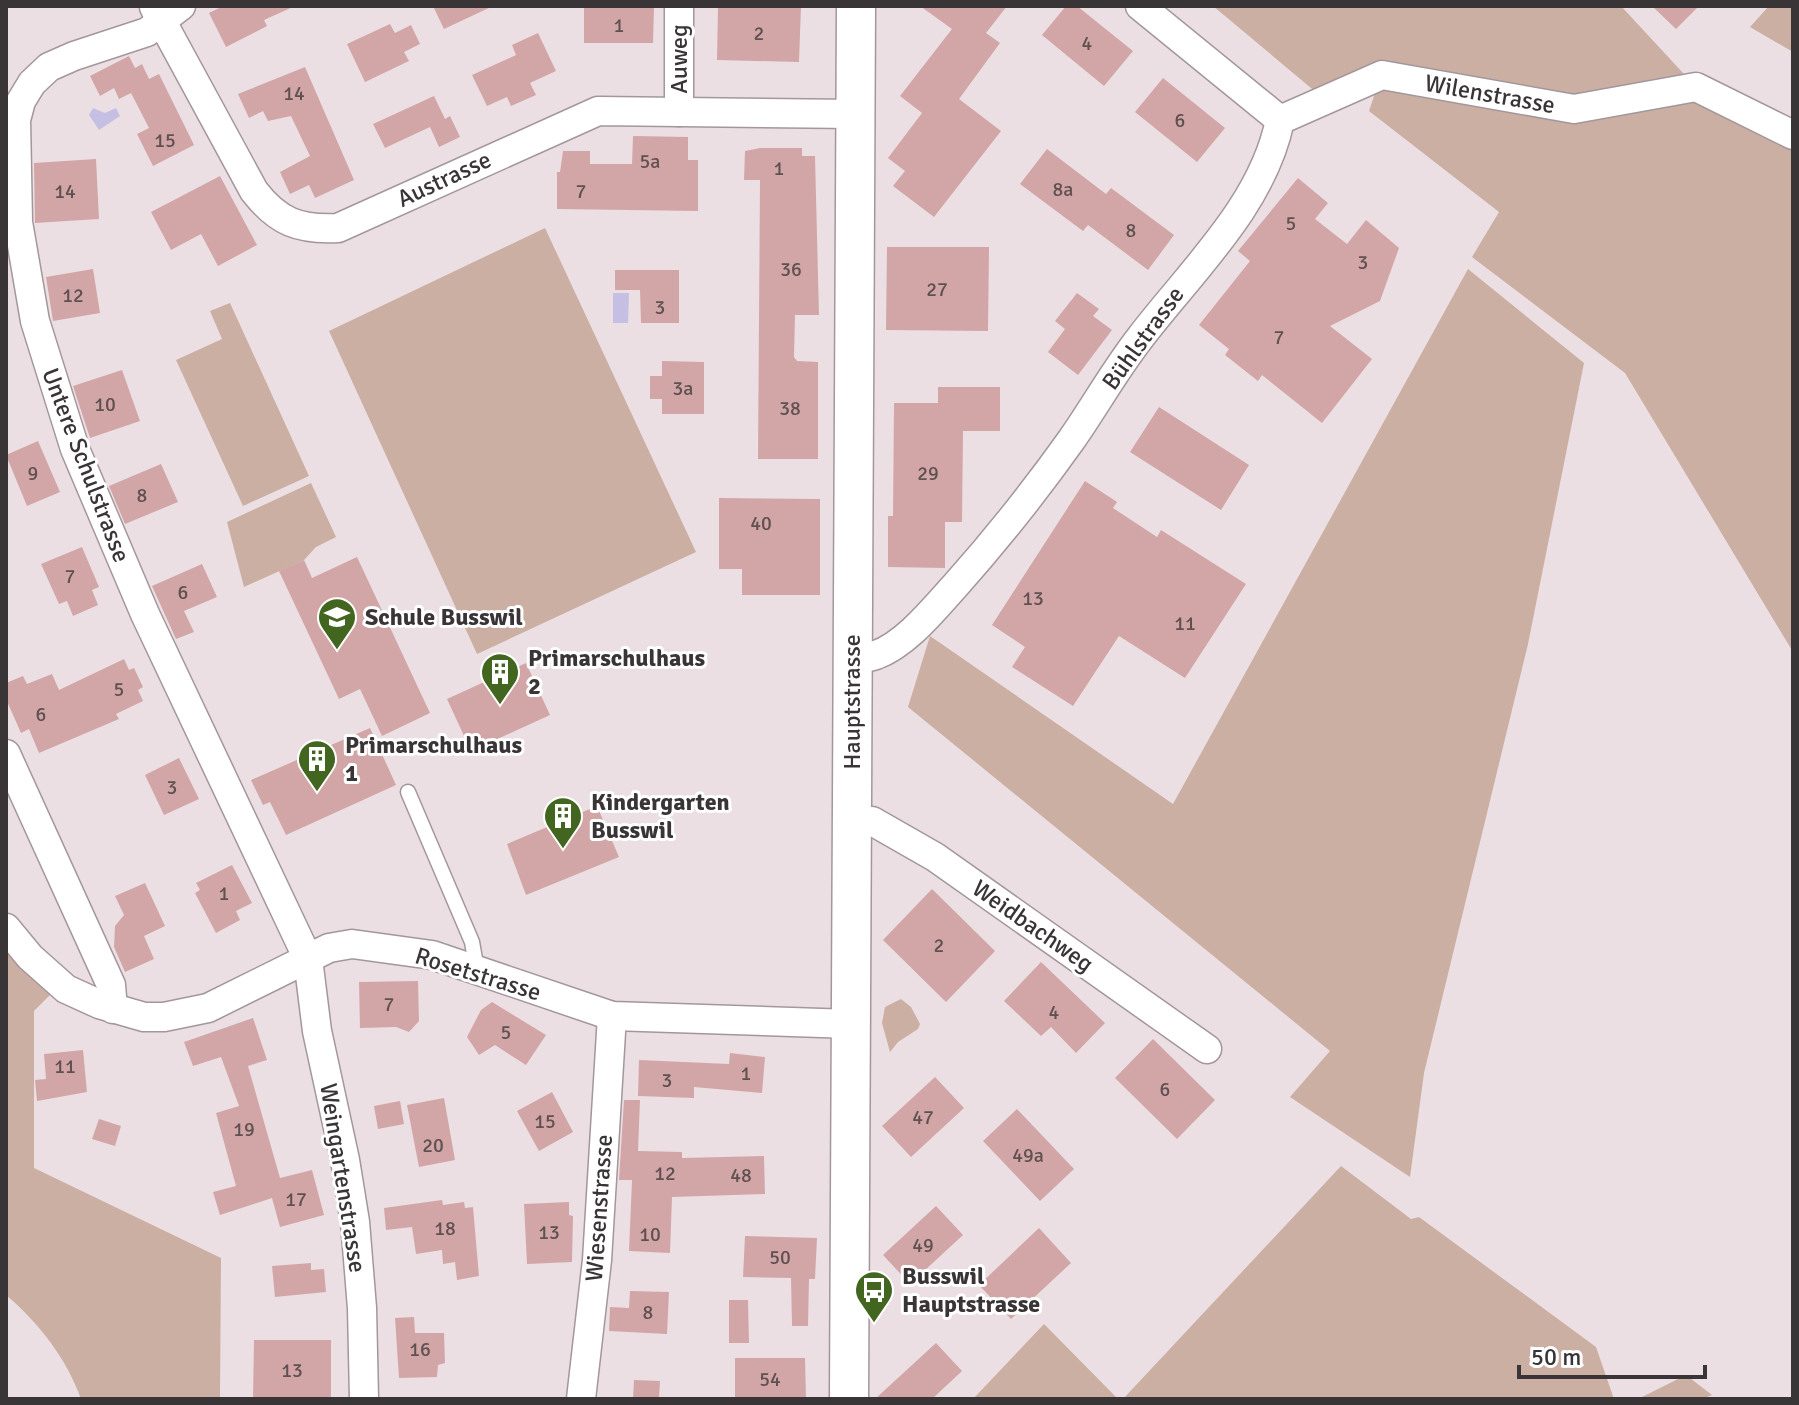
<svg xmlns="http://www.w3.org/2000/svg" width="1799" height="1405" viewBox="0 0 1799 1405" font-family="Signika,sans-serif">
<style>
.green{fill:#cbafa2}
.water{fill:#c6bfe4}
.building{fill:#d2a6a6}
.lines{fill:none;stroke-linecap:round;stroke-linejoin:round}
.lane-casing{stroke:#a3979c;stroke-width:17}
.street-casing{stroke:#a3979c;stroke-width:31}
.secondary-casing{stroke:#a3979c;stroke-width:41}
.lane{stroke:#fff;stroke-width:14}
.street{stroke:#fff;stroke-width:28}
.secondary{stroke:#fff;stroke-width:38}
.labels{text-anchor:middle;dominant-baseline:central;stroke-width:6;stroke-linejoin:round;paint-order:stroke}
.number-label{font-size:20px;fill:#5f5052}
.street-label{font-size:24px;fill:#393436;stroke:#fff}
.poi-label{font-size:24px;font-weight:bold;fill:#393436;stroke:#fff;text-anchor:start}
</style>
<rect width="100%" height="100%" fill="#ebdfe4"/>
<g class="green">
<path d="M1213 6H1621L1696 87 1793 133V652L1625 373 1472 257 1499 212 1369 111 1381 75 1323 98Z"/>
<path d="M1769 6H1793V52L1750 27Z"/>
<path d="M545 228 696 552 477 654 329 331Z"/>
<path d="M1468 269 1584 363 1528 644 1424 1073 1410 1177 1290 1097 1330 1051 908 707 930 636 1173 804Z"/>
<path d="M230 303 309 476 243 506 176 360 222 339 210 311Z"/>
<path d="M311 483 336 537 316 547 304 560 244 587 227 522Z"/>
<path d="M6 951 55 990 34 1011V1168L221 1258 220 1399H81C67 1359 39 1323 6 1295Z"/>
<path d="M901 999 911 1007 920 1024 918 1029 898 1042 890 1052 882 1023 885 1007Z"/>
<path d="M1341 1166 1411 1219 1419 1217 1596 1347 1614 1399H1123Z"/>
<path d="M1044 1324 1118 1399H973Z"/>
<path d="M1686 1375 1712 1395 1702 1399H1638Z"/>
</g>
<g class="water">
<path d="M93 108 105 113 116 108 120 116 99 130 89 115Z"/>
<path d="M613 293H629L628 323H613Z"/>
</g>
<g class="building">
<path d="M223 6H295L264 20 267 26 226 47 209 13Z"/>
<path d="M433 6H493L444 29Z"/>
<path d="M654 6 653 43H584V7Z"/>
<path d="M718 6H801L799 62 717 60Z"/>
<path d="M920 6H1007L986 33 1000 43 959 99 1001 131 934 217 893 186 905 171 888 158 922 113 900 96 952 29Z"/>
<path d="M1066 6H1077L1133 51 1104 86 1042 35Z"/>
<path d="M1652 6H1699L1676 29Z"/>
<path d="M390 24 395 33 411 25 420 44 404 52 409 61 365 82 347 44Z"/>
<path d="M538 33 556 71 530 83 536 95 511 106 507 97 487 106 472 75 516 55 512 45Z"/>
<path d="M129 56 135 68 142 64 149 79 159 74 194 145 153 166 137 134 149 128 131 93 119 99 114 88 100 96 90 76Z"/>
<path d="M305 67 354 180 315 198 309 185 290 194 280 172 310 156 291 116 268 121 263 111 249 118 238 94Z"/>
<path d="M1163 78 1225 128 1197 162 1135 112Z"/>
<path d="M434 96 445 119 450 116 460 137 439 147 430 127 385 148 373 124Z"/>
<path d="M633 136 688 137V160H698V211L557 209V172H560L563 151H590V164H632Z"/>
<path d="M760 148H802V156H815L819 315H795L794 357 797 361 818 362V459H758L760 180H744L745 151Z"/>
<path d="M1047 149 1106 194 1111 188 1174 235 1148 270 1088 225 1083 231 1020 184Z"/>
<path d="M96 159 99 219 35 223 34 163Z"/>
<path d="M220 176 257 245 218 266 201 234 171 250 151 212Z"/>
<path d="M1298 178 1328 203 1315 219 1347 244 1366 220 1399 248 1380 301 1330 326 1372 359 1322 423 1262 375 1258 381 1225 355 1229 349 1199 325 1250 261 1238 251Z"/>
<path d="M887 247H989L988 331 886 330Z"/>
<path d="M93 269 100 313 53 321 46 277Z"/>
<path d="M615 270H679V323H641L640 290H615Z"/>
<path d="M1077 293 1099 309 1093 316 1112 330 1078 375 1048 352 1065 329 1055 321Z"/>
<path d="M662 361 704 362V414H662V399H650V376H662Z"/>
<path d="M122 370 140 421 90 438 73 386Z"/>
<path d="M938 387H1000V431H963L962 522H945V568L888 567V516H893L894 403H938Z"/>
<path d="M1159 407 1249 465 1221 510 1130 452Z"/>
<path d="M38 441 60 492 27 506 6 455Z"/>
<path d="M161 464 178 502 125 524 109 486Z"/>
<path d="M1085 481 1117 502 1113 508 1157 537 1161 530 1246 584 1185 678 1119 636 1073 706 1012 667 1025 647 992 625Z"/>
<path d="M719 498 820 499V595H742V569H719Z"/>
<path d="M82 547 99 587 92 590 98 605 73 616 67 601 59 604 41 564Z"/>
<path d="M357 557 430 713 382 736 360 689 339 699 279 571 304 560 312 578Z"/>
<path d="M202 564 217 597 184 611 194 632 176 639 152 586Z"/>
<path d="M124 659 129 670 134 668 143 687 138 690 143 701 116 714 119 719 39 753 29 729 21 733 6 699V683L23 676 27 684 52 674 59 690Z"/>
<path d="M526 663 550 715 471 751 447 699Z"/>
<path d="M370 728 396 785 286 835 270 802 263 805 251 780Z"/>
<path d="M179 758 199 799 164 815 145 775Z"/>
<path d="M597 806 619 857 526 895 507 844Z"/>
<path d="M232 865 252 903 236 911 240 920 216 933 195 893 200 890 196 883Z"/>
<path d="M145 883 165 926 144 936 154 959 125 972 114 947 115 926 124 915 115 896Z"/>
<path d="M932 889 995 951 946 1002 883 940Z"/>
<path d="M1041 962 1105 1023 1076 1053 1051 1027 1041 1036 1004 1001Z"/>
<path d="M418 981 419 1021 409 1032 396 1027 360 1028 359 982Z"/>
<path d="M492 1002 546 1035 526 1065 495 1045 479 1055 467 1037 481 1010Z"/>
<path d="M253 1018 267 1060 248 1066 280 1178 312 1170 324 1215 280 1227 272 1198 220 1215 213 1192 236 1186 216 1113 239 1106 221 1057 193 1066 184 1042Z"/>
<path d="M1153 1039 1215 1100 1177 1139 1115 1078Z"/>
<path d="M83 1050 87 1092 37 1101 35 1080 46 1079 44 1054Z"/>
<path d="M730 1053 765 1057 762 1093 694 1087V1098L638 1096 639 1060 729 1064Z"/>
<path d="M935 1077 964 1108 911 1157 882 1126Z"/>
<path d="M552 1092 573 1132 539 1151 517 1111Z"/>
<path d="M444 1098 455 1160 419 1167 407 1105Z"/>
<path d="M624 1100H640L638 1151 682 1152V1158L764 1156 765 1194 672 1197 670 1253 629 1251 632 1180H619Z"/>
<path d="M400 1101 404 1124 378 1129 374 1106Z"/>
<path d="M1017 1109 1074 1169 1040 1201 983 1141Z"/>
<path d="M99 1119 121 1126 115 1146 92 1139Z"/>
<path d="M442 1200 443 1205 464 1202 465 1208 473 1207 479 1276 457 1280 455 1262 443 1264 442 1250 416 1254 412 1227 386 1230 384 1208Z"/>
<path d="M569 1202V1215L573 1216 572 1262 527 1264 524 1204Z"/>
<path d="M936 1206 963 1235 910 1284 883 1255Z"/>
<path d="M1039 1228 1071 1263 1011 1319 979 1285Z"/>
<path d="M745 1236 817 1238 815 1279H809L808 1326H792L791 1278 743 1277Z"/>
<path d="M311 1263V1270L324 1269 326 1292 275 1297 272 1266Z"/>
<path d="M630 1291 669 1292 667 1334 609 1331 610 1307 629 1308Z"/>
<path d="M729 1300H748L749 1343H729Z"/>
<path d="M414 1317 415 1333H444L445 1363 438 1365 437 1377 399 1378 395 1318Z"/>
<path d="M254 1340H331V1399H253Z"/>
<path d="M936 1343 962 1371 932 1399H875Z"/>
<path d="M735 1358H805L806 1399H735Z"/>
<path d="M634 1380 660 1381 659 1399H633Z"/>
</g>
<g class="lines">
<g class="lane-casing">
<path id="lane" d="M408 792 472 942 475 959 472 969"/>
</g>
<g class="street-casing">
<g id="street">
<path d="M181 6 147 32 74 56 49 67 32 83 21 101 16 120 18 222 35 321 75 449 145 614 308 959 317 1031 345 1160 355 1222 362 1308 364 1399"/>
<path d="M679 6V112"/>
<path d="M154 7 254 191C278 222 299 230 338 228L598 111 855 114"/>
<path d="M1280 120 1382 75 1574 109 1696 87 1793 135"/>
<path d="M852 659C860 658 869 658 876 655 906 644 933 610 954 587 996 540 1035 491 1072 439 1095 406 1115 370 1140 338 1191 271 1263 205 1280 120L1140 6"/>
<path d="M6 754 111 985 113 1009"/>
<path d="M852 821H872L935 857 1207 1049"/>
<path d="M6 928 30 957 66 989 99 1004 144 1017H164L208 1008 329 948 352 944 432 955 612 1016 851 1024"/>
<path d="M581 1399 597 1260 612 1016"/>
</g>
</g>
<g class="secondary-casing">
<path id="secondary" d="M849 1399 856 6"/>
</g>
<use href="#lane" class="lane"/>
<use href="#street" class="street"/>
<use href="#secondary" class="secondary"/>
</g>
<defs>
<g id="school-pin" transform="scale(2)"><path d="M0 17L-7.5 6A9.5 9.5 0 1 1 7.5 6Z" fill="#426620" stroke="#fff"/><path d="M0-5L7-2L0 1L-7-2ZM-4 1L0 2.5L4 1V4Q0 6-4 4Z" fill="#fff"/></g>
<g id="building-pin" transform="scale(2)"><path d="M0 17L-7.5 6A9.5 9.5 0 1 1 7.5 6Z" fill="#426620" stroke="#fff"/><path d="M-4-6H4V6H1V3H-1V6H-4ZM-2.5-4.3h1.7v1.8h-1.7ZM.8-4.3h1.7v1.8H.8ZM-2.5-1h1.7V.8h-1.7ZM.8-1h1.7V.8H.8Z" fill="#fff"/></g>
<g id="bus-pin" transform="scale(2)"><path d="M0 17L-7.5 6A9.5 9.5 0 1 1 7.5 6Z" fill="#426620" stroke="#fff"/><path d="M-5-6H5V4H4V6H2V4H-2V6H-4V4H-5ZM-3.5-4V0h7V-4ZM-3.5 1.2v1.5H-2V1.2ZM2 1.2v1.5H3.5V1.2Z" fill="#fff"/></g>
</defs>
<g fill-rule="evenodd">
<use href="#school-pin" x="337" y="617"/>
<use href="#building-pin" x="500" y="672"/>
<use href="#building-pin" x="317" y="759"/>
<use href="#building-pin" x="563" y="816"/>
<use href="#bus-pin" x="874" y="1290"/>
</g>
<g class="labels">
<g class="number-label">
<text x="619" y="25">1</text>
<text x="759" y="33">2</text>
<text x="1087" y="43">4</text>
<text x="294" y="93">14</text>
<text x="1180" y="120">6</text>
<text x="165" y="140">15</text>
<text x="650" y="161">5a</text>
<text x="779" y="168">1</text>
<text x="1063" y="189">8a</text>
<text x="65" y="191">14</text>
<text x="581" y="191">7</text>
<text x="1291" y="223">5</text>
<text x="1131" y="230">8</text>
<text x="1363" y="262">3</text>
<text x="791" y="269">36</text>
<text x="937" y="289">27</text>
<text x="73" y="295">12</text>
<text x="660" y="307">3</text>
<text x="1279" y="337">7</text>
<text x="683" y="388">3a</text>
<text x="105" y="404">10</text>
<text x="790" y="408">38</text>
<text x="33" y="473">9</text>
<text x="928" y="473">29</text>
<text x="142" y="495">8</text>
<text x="761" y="523">40</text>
<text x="70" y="576">7</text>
<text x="183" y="592">6</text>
<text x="1033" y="598">13</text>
<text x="1185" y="623">11</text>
<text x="119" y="689">5</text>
<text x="41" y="714">6</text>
<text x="172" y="787">3</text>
<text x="224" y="893">1</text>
<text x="939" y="945">2</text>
<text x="389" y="1004">7</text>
<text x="1054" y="1012">4</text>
<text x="506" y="1032">5</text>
<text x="65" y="1066">11</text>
<text x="746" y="1073">1</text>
<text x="667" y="1080">3</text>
<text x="1165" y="1089">6</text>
<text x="923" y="1117">47</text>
<text x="545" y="1121">15</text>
<text x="244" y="1129">19</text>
<text x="433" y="1145">20</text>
<text x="1028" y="1155">49a</text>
<text x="665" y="1173">12</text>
<text x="741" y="1175">48</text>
<text x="296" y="1199">17</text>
<text x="445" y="1228">18</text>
<text x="549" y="1232">13</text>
<text x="650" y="1234">10</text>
<text x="923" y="1245">49</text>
<text x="780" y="1257">50</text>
<text x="648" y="1312">8</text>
<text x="420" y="1349">16</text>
<text x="292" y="1370">13</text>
<text x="770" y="1379">54</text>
</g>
<g class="street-label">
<text transform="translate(679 59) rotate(-90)">Auweg</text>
<text transform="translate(1490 94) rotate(10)">Wilenstrasse</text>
<text transform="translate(444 179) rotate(-25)">Austrasse</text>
<text transform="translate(1143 338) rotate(-54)">Bühlstrasse</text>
<text transform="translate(86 465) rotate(69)">Untere Schulstrasse</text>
<text transform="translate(852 702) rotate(-90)">Hauptstrasse</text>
<text transform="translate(1033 926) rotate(35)">Weidbachweg</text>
<text transform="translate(478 974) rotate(17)">Rosetstrasse</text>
<text transform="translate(343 1178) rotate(81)">Weingartenstrasse</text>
<text transform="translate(599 1208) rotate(-86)">Wiesenstrasse</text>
</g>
<g class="poi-label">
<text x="365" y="617">Schule Busswil</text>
<text x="528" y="658">Primarschulhaus<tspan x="528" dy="28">2</tspan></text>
<text x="345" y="745">Primarschulhaus<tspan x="345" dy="28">1</tspan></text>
<text x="591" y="802">Kindergarten<tspan x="591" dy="28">Busswil</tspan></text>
<text x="902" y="1276">Busswil<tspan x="902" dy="28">Hauptstrasse</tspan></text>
</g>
</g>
<rect width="1799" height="1405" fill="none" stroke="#393436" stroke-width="16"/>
<path d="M1519 1365v12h186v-12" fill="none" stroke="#393436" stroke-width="4"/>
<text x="1531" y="1365" font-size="24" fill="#393436" stroke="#ffffff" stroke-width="6" paint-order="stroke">50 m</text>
</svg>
